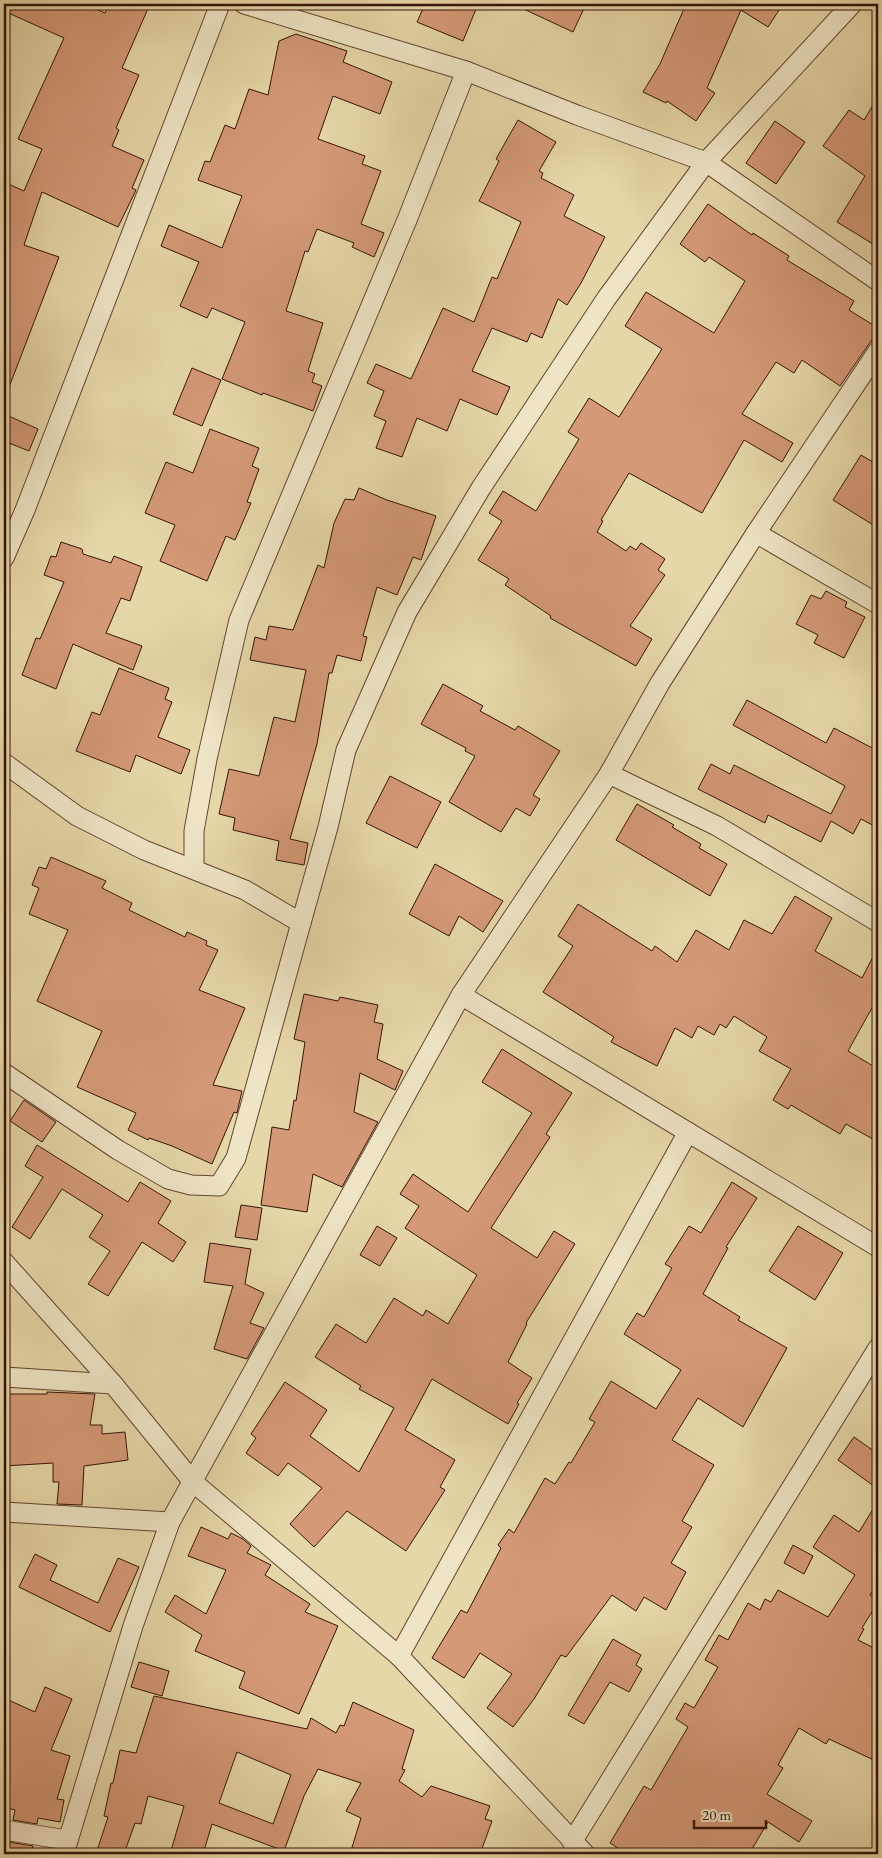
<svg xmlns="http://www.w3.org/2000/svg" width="882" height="1858" viewBox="0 0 882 1858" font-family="'EB Garamond',serif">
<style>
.building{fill:#d49977;stroke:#351306;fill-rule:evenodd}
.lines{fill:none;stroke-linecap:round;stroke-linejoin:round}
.street-casing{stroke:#61442e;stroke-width:21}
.street{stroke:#efe5c6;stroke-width:19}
</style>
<rect width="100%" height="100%" fill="#e6d7a8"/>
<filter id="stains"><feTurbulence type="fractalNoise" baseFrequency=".004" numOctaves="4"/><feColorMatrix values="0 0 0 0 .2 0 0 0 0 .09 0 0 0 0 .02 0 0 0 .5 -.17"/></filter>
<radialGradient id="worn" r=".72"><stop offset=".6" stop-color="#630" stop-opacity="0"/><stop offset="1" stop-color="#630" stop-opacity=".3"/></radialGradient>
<g class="building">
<path d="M4 4H85L105 13 109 4H150L122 68 139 75 116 128 119 130 112 146 144 160 132 188 136 190 118 227 42 192 24 245 59 257 6 395 4 394V182L24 191 42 149 18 139 64 38 4 11Z"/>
<path d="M425 4H478L463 41 417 22Z"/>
<path d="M513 4H586L573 32Z"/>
<path d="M686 4H783L768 27 741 10 707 88 715 93 696 121 667 101 666 103 643 92 660 64Z"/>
<path d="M296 34 347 51 343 62 392 82 380 114 333 96 318 139 365 156 362 164 381 171 361 224 384 233 374 257 352 247 354 243 317 229 308 252 305 251 286 311 323 323 308 371 315 374 312 382 322 386 313 411 263 393 262 395 222 379 245 322 212 308 207 318 180 306 199 262 161 246 169 225 222 248 242 196 198 180 205 161 210 162 225 125 235 129 249 89 268 95 279 41Z"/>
<path d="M878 97V247L837 222 865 176 823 146 849 110 864 120Z"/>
<path d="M518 120 556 142 539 171 543 173 541 178 574 195 564 216 605 237 581 283 567 305 558 299 542 338 531 333 527 342 492 328 472 371 510 387 497 415 460 399 447 431 417 418 402 457 376 448 386 421 374 416 384 391 367 383 376 364 411 379 443 308 474 322 492 277 497 279 521 222 479 201 499 161 496 159Z"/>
<path d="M775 121 805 142 776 184 746 163Z"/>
<path d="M708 204 752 235 753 233 789 256 787 260 854 301 849 310 878 328V331L840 386 802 360 794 373 776 362 742 414 793 443 782 462 744 440 702 513 629 473 601 520 603 521 597 532 626 551 630 546 636 550 641 543 665 559 658 570 665 575 630 626 652 639 636 666 550 618 551 616 505 585 509 579 478 560 502 521 489 513 503 491 536 511 579 439 568 432 589 398 619 417 662 349 625 326 646 292 714 333 745 281 709 257 705 262 680 244Z"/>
<path d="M192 368 221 380 202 426 173 414Z"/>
<path d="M4 414 38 429 29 451 4 441Z"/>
<path d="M210 429 259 448 252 466 259 469 247 502 251 503 235 540 226 536 207 581 160 561 175 525 145 513 166 462 193 473Z"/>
<path d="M861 455 878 465V528L833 500Z"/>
<path d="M359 488 387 500 436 516 421 560 413 557 397 595 377 587 363 636 367 637 361 661 337 655 332 673H329L317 744 290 839 308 843 304 865 276 860 279 841 233 830 235 818 219 814 229 769 259 776 274 717 295 722 306 670 250 660 255 637 266 640 269 626 293 630 318 565 324 568 334 523 345 499 354 500Z"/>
<path d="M61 542 82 549 83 554 111 563 114 556 142 567 130 601 121 598 106 633 142 646 133 670 73 644 56 689 22 675 36 638 40 639 64 582 44 575 51 556 56 557Z"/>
<path d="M826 591 847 602 845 607 865 617 844 658 814 643 818 635 796 624 811 595 821 599Z"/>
<path d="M119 668 169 688 165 699 172 702 158 737 190 750 181 774 136 755 130 772 76 751 92 712 100 715Z"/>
<path d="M443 684 483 706 480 711 515 730 518 726 560 751 533 795 540 799 530 816 516 808 501 832 449 802 475 756 465 751 466 748 421 724Z"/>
<path d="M747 700 826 743 834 728 878 751V828L861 819 853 834 831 821 821 842 768 815 765 823 698 789 711 764 730 774 734 765 831 814 845 786 733 725Z"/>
<path d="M390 776 441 802 417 848 366 823Z"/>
<path d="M637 804 674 825 672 827 701 844 699 848 727 864 710 896 616 840Z"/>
<path d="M51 857 106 881 102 888 132 903 129 910 185 937 187 932 207 941 206 945 218 950 199 990 245 1008 213 1085 242 1091 237 1113 234 1112 212 1164 172 1146 149 1138 148 1140 128 1130 136 1113 77 1087 102 1031 37 1001 68 930 29 914 39 888 32 885 39 867 46 869Z"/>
<path d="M435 864 503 901 483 932 459 916 449 936 409 914Z"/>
<path d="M795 896 832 918 815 951 862 978 878 947V997L848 1051 878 1069V1142L846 1124 840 1134 791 1105 788 1109 773 1100 791 1069 759 1051 767 1037 734 1016 726 1028 720 1024 714 1035 698 1026 692 1038 675 1028 657 1066 611 1042 614 1037 543 992 573 946 558 936 578 904 652 951 655 946 677 962 696 930 729 950 744 920 772 934Z"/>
<path d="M304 994 338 1001 340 997 378 1005 374 1022 383 1024 377 1059 403 1071 395 1090 360 1073 354 1112 378 1122 342 1187 313 1174 307 1212 261 1205 272 1127 289 1130 294 1100 296 1101 305 1042 294 1039Z"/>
<path d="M502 1049 572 1093 546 1134 550 1137 491 1228 537 1258 554 1231 575 1244 526 1323 527 1324 508 1362 532 1378 517 1403 519 1404 508 1424 432 1379 405 1430 455 1460 440 1487 445 1490 406 1551 347 1511 314 1547 290 1524 322 1488 288 1463 278 1476 246 1453 256 1438 251 1434 285 1382 327 1410 310 1436 359 1472 394 1408 359 1389 361 1386 315 1357 336 1324 366 1343 394 1298 423 1316 426 1310 448 1324 477 1275 405 1228 419 1206 400 1194 413 1174 468 1212 532 1113 482 1082Z"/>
<path d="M24 1100 56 1122 42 1142 10 1121Z"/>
<path d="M37 1145 128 1202 140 1182 171 1201 158 1223 186 1242 173 1262 142 1242 108 1296 88 1284 110 1251 89 1237 103 1215 62 1189 30 1239 12 1227 43 1177 25 1166Z"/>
<path d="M732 1182 757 1198 726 1247 728 1248 703 1294 740 1317 738 1320 787 1348 743 1427 698 1398 672 1440 714 1465 682 1521 692 1527 671 1563 686 1572 666 1610 644 1597 636 1611 612 1595 566 1657 561 1655 534 1699 513 1727 487 1708 512 1674 480 1653 464 1678 432 1658 461 1610 467 1613 501 1548 498 1545 509 1529 514 1533 545 1478 555 1484 569 1462 571 1463 595 1422 589 1419 611 1381 656 1409 681 1370 624 1334 637 1313 644 1317 672 1268 665 1264 689 1226 701 1233Z"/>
<path d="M241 1205 262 1208 257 1240 235 1237Z"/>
<path d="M377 1226 397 1238 380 1266 360 1255Z"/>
<path d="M798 1226 843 1253 815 1300 769 1271Z"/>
<path d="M210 1243 251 1249 245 1284 264 1293 250 1323 264 1328 247 1359 214 1349 233 1286 204 1282Z"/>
<path d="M47 1392 95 1394 90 1425H102V1434L125 1432 128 1460 84 1466 82 1505 57 1504 59 1482H53V1463L4 1466V1394H47Z"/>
<path d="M854 1437 878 1454V1489L838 1460Z"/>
<path d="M878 1501V1582L870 1595 878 1600V1602L862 1628 864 1629 858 1640 878 1650V1762L829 1739 826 1744 799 1728 778 1765 783 1768 767 1794 812 1821 799 1842 768 1822 749 1854H627L610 1843 644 1786 651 1790 688 1727 676 1719 685 1703 694 1708 718 1667 705 1660 719 1635 728 1640 748 1603 760 1610 765 1599 771 1602 778 1590 828 1617 855 1575 813 1547 834 1515 859 1532Z"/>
<path d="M201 1527 228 1539 231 1533 243 1539 251 1546 247 1553 271 1565 265 1575 310 1604 305 1612 338 1626 299 1714 239 1688 245 1672 195 1651 202 1635 165 1612 175 1595 206 1614 226 1570 188 1556Z"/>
<path d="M793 1545 813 1556 804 1574 784 1563Z"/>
<path d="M35 1554 57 1565 50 1580 98 1603 118 1558 139 1567 110 1632 19 1587Z"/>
<path d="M613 1639 641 1655 636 1665 642 1669 629 1692 610 1682 584 1724 568 1715Z"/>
<path d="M139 1662 169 1671 162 1696 131 1687Z"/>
<path d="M45 1687 72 1699 51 1750 70 1756 57 1799 64 1800 60 1822 38 1818 37 1824 13 1820 15 1810 4 1807V1790L9 1762 4 1761V1698L35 1712Z"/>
<path d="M154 1696 307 1729 311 1718 336 1733 340 1725 344 1726 353 1702 414 1730 402 1769 405 1770 399 1781 422 1797 431 1786 490 1806 485 1819 492 1821 480 1854H350L361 1818 346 1811 361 1783 318 1769 304 1796 284 1851 212 1824 203 1854H170L184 1806 148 1796 141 1824 135 1823 124 1854H96L108 1817 104 1816 111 1783H113L120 1750 136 1753ZM237 1752 291 1775 273 1824 219 1803Z"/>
<path d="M9 1842 33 1846 32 1854H7Z"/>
</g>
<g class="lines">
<g class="street-casing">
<g id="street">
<path d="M244 4 466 71 577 115 706 162 878 281"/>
<path d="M756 533 878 604"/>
<path d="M4 558 25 510 220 4"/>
<path d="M4 763 77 816 144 850 245 890 301 923 328 827 346 750 407 612 481 488 606 299 706 162 852 4"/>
<path d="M609 774 717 826 878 922"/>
<path d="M194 869V831L207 759 239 620 407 220 466 71"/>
<path d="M461 995 878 1247"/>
<path d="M4 1073 118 1150 168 1179 191 1185 219 1186 236 1158 301 923"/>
<path d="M4 1262 113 1384 193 1482 399 1656 585 1854"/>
<path d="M4 1377 113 1384"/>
<path d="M4 1512 170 1522"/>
<path d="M399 1656 688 1132"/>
<path d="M4 1830 67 1840"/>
<path d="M572 1842 878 1348"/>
<path d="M64 1854 133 1626 170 1522 461 995 609 774 660 683 756 533 878 351"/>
</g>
</g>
<use href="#street" class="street"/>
</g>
<rect width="882" height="1858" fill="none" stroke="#e6d7a8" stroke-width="20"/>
<rect x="5" y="5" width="872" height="1848" fill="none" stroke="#351306" stroke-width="2.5"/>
<rect x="10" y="10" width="862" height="1838" fill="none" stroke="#351306"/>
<path d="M694 1820v8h72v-8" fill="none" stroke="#351306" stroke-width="2.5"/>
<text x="702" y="1820" font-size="15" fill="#351306" stroke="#efe5c6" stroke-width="4" paint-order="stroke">20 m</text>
<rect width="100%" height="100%" filter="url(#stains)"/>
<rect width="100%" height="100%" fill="url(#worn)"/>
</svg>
